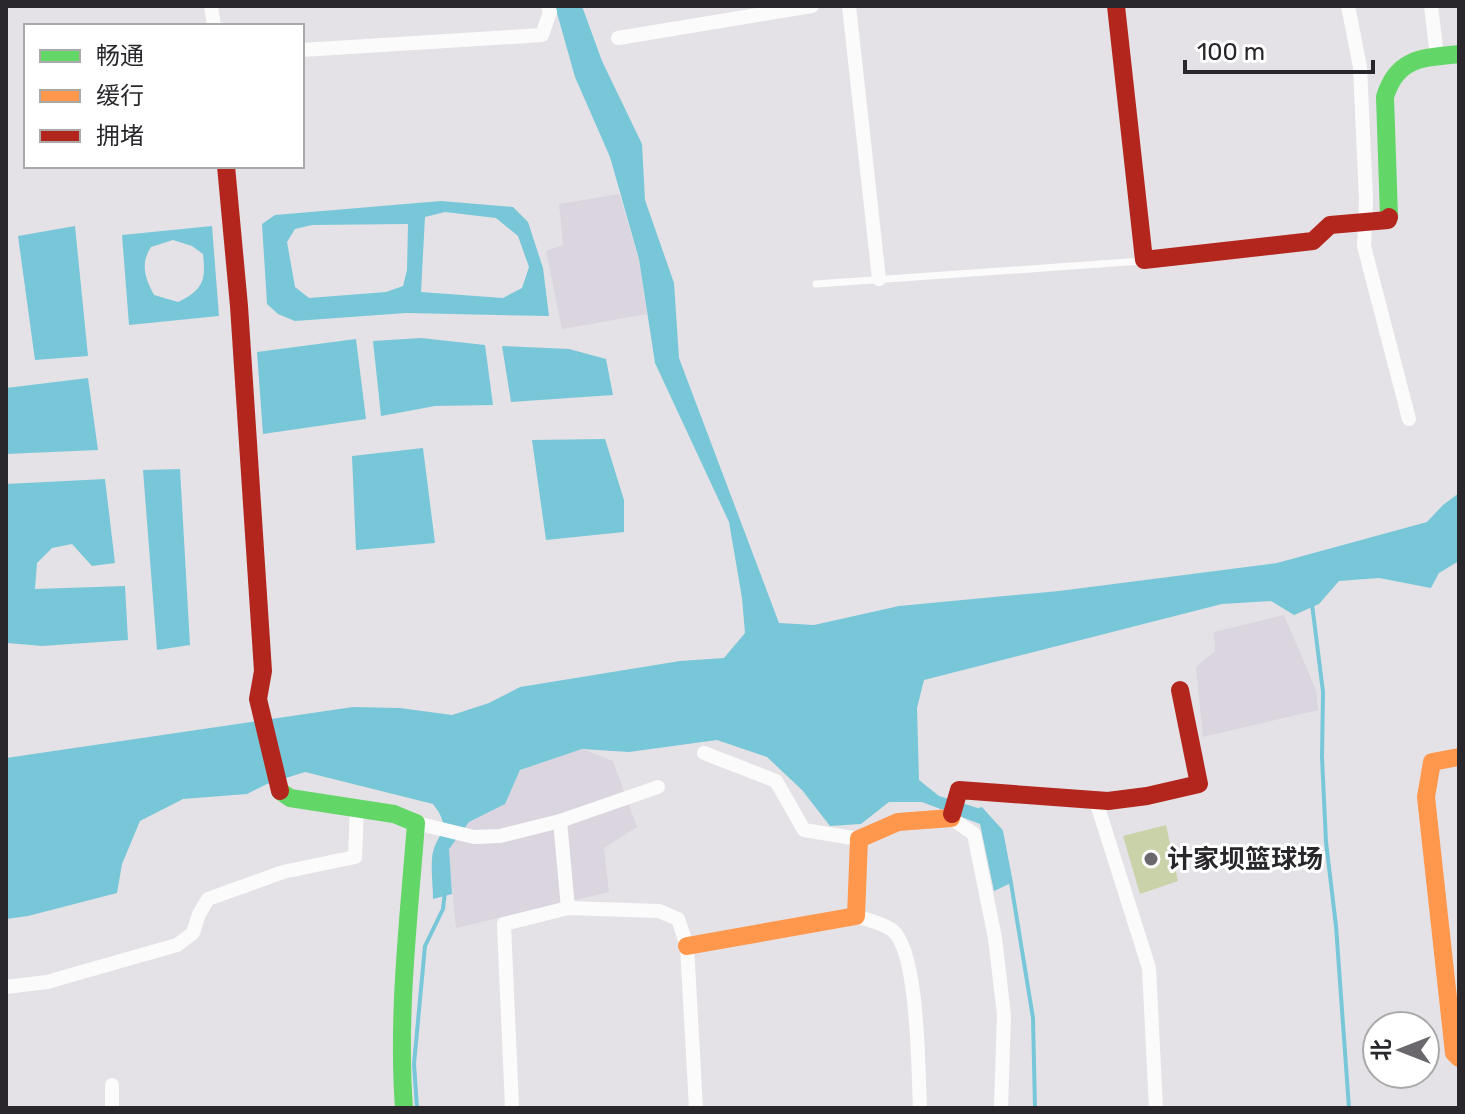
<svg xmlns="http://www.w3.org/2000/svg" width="1465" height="1114" viewBox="0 0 1465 1114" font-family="Rubik,'Noto Sans SC',sans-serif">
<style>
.built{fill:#dad5df}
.green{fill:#c9d2a8}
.water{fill:#78c7d9;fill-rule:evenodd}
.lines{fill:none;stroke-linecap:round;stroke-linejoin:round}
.stream{stroke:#78c7d9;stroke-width:4}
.lane{stroke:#fbfbfb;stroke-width:7}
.street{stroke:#fbfbfb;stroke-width:14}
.fast{stroke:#63d668;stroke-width:18}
.slow{stroke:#ff974d;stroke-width:18}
.jam{stroke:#b3261e;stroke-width:18}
.poi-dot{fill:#6a686c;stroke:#fff;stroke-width:3}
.labels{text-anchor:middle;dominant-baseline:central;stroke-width:6;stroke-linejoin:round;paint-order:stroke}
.poi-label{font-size:26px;font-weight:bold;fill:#29272b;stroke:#fff;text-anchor:start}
</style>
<rect width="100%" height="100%" fill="#e4e2e6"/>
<g class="built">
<path d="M619 194 639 259 647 314 562 329 546 251 563 245 559 204Z"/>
<path d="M1284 615 1316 690 1318 710 1203 737 1196 667 1215 651 1214 632Z"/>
<path d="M582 749 613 761 637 827 604 848 609 892 456 928 448 849 469 822 505 804 520 770Z"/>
</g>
<path class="green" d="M1166 825 1178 881 1140 894 1123 836Z"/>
<g class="water">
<path d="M555 6H582L602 61 642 144 645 200 674 283 679 358 779 623 814 625 899 606 1059 591 1277 563 1427 522 1443 505 1459 493V561L1439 573 1431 588 1379 578 1339 581 1319 604 1294 615 1271 601 1222 604 924 680 917 708 919 780 939 796 981 809 1001 831 1011 883 994 891 980 824 922 802H889L861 824 830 826 802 790 767 757 717 740 629 752 582 749 520 770 505 804 469 822 449 849 452 894 433 899C433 886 431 872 432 859 434 833 455 832 433 804L305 772 267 784 247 794 183 799 140 821 122 864 117 893 28 916 6 919V758L353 707 400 708 452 715 489 703 520 687 680 661 724 658 745 633 742 598 729 522 655 363 639 259 610 157 575 77Z"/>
<path d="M441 201 513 207 528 222 543 268 549 316 406 313 295 321 278 314 267 304 262 224 275 215ZM445 212 496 218 518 236 529 267 522 288 503 298 421 292 425 217ZM408 224 407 270 403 286 386 292 309 298 295 287 287 242 295 229 312 225Z"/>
<path d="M75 226 88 356 35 360 18 236Z"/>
<path d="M212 226 219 316 129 325 122 235ZM173 240 192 246 203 254C206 281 203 290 178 302L154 295C145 278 140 264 151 247Z"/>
<path d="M421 338 485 345 493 405 435 406 381 416 373 341Z"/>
<path d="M356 339 366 419 263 434 257 352Z"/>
<path d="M502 346 569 349 606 359 613 395 511 402Z"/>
<path d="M88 378 98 450 6 454V388Z"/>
<path d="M605 439 624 500V532L546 540 532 440Z"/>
<path d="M423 448 435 543 356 550 352 456Z"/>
<path d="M180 469 190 645 157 650 143 470Z"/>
<path d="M105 479 115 563 92 566 72 544 52 548 37 563 35 589 125 586 128 640 42 646 7 643 6 484Z"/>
</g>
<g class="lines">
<g class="stream">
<path d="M1312 604 1323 692 1322 757 1326 842 1336 926 1349 1108"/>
<path d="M981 809 1001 831 1011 883 1033 1018 1035 1108"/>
<path d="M417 1108 414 1064 425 946 443 909 445 891"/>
</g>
<path class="lane" d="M816 284 1142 261"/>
<g class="street">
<path d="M211 6 214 26"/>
<path d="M849 6 879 279"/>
<path d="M1348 6 1360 67 1366 199 1364 246 1409 419"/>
<path d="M1431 6 1437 56"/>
<path d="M618 38 812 6"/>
<path d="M302 50 542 35 550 12 548 6"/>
<path d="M704 753 776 781 804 830 859 839"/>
<path d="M1096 801 1149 968 1156 1108"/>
<path d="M951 818 974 834 995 938 1004 1015 1001 1108"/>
<path d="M560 821 658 787"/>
<path d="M416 823 474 837 500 836 560 821 568 908"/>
<path d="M856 916C867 920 883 923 892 930 919 951 918 1072 920 1108"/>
<path d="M6 987 47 982 177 945 193 933 199 914 208 899 283 872 355 857 357 808"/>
<path d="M112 1085V1108"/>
<path d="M512 1108 504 924 568 908 659 911 678 919 687 946 696 1108"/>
</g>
<g class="fast">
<path d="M1389 217 1385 97C1397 57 1423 58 1459 54"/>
<path d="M280 791 290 798 394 814 416 823C409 917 397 1014 404 1108"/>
</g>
<g class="slow">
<path d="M1459 757 1432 762 1426 797 1454 1053 1459 1058"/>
<path d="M687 946 856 916 859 839 898 822 951 818 952 814"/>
</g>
<g class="jam">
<path d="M1116 6 1144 260 1313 241 1330 225 1388 220 1389 217"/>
<path d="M226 166 239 306 263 671 258 699 280 791"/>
<path d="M952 814 959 790 1108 801 1147 796 1199 784 1180 690"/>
</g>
</g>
<circle class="poi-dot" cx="1151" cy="859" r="8"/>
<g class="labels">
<g class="poi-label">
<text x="1167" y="859">计家坝篮球场</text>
</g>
</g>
<rect width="1465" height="1114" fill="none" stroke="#29272b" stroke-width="16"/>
<rect x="24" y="24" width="280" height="144" fill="#ffffff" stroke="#a9a9aa" stroke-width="2"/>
<rect x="40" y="50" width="40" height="12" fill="#63d668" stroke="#a9a9aa" stroke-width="2"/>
<text x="96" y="64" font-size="24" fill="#29272b">畅通</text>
<rect x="40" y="90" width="40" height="12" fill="#ff974d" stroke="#a9a9aa" stroke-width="2"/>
<text x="96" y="104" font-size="24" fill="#29272b">缓行</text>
<rect x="40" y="130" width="40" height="12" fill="#b3261e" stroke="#a9a9aa" stroke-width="2"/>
<text x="96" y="144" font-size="24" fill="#29272b">拥堵</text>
<g transform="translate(1401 1050) rotate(270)"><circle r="38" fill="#ffffff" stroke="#a9a9aa" stroke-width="2"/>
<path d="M0-6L14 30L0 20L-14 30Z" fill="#6a686c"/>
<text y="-12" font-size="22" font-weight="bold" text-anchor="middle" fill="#29272b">北</text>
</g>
<path d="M1185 60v12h188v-12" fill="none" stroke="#29272b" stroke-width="4"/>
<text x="1197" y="60" font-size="24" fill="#29272b" stroke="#ffffff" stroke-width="6" paint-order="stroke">100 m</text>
</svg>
